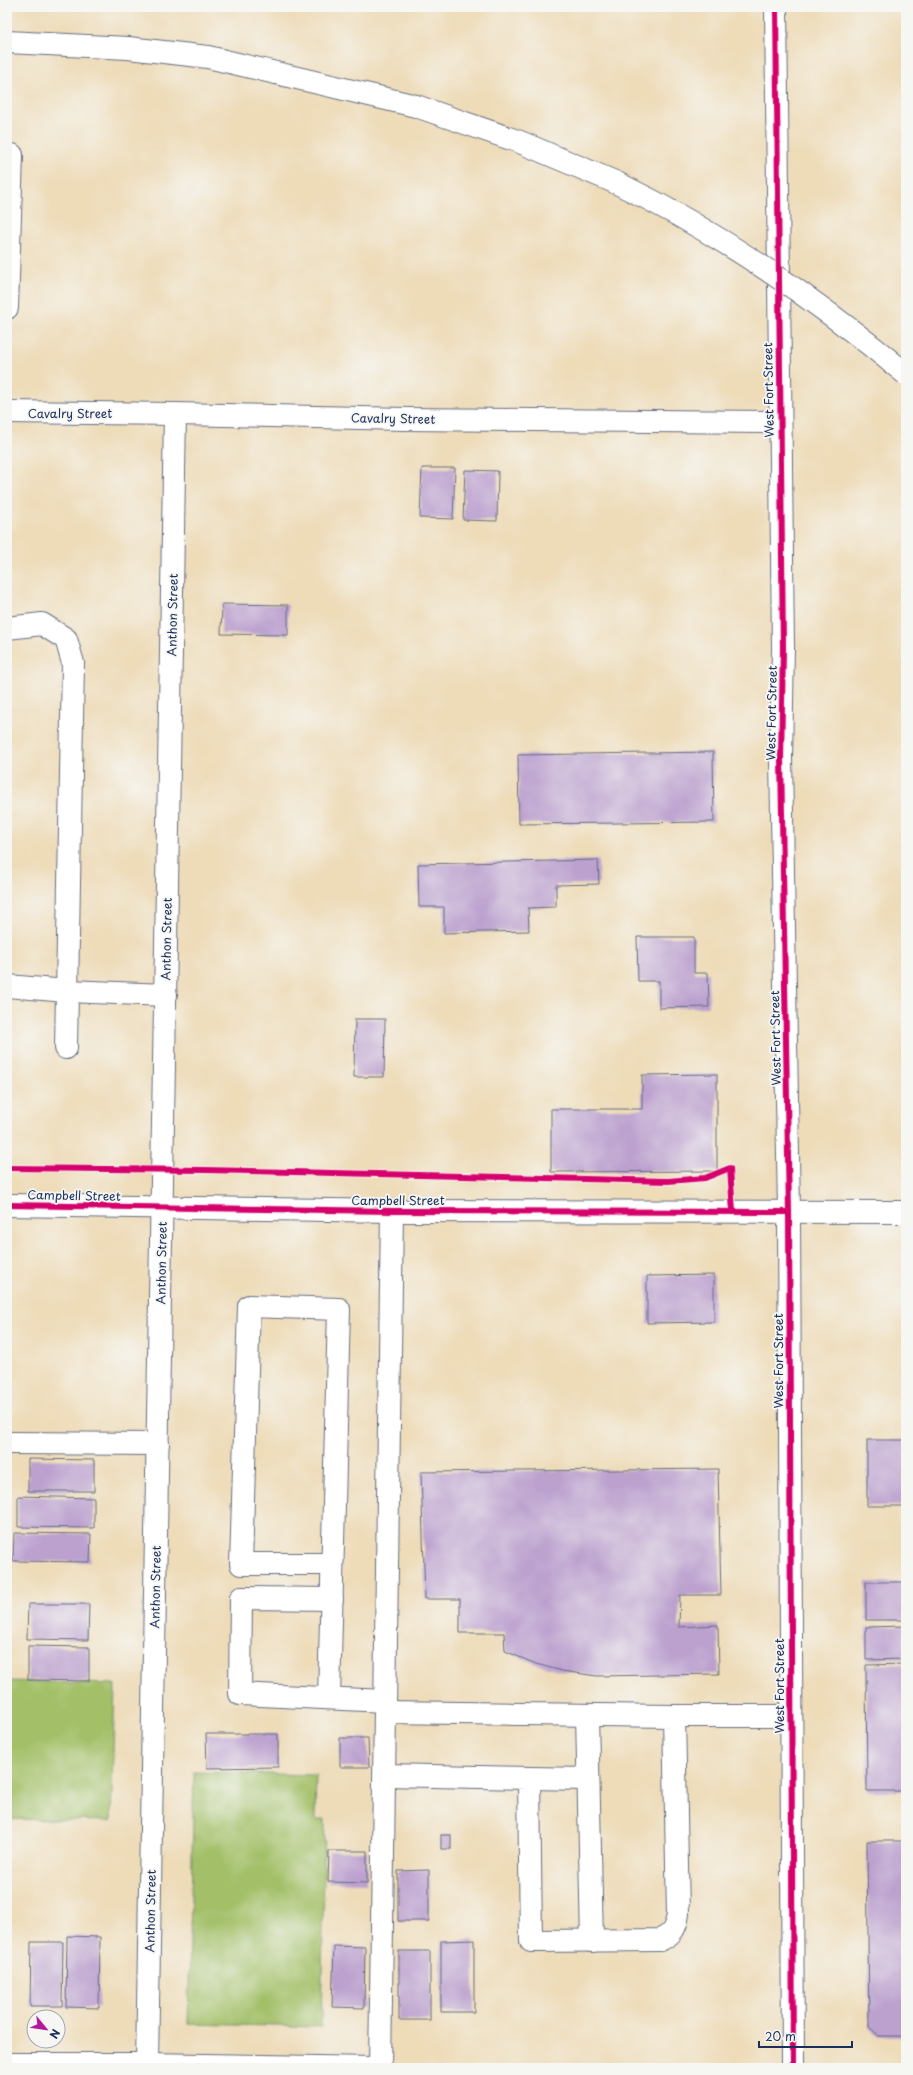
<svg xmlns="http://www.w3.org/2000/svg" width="913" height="2075" viewBox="0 0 913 2075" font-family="'Playpen Sans',sans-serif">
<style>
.green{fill:#a3c067;stroke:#5f7862}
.building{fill:#bca1cf}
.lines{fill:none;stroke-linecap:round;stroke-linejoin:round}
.minor-casing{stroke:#656c7e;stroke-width:24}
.major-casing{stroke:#656c7e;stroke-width:24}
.highway-casing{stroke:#656c7e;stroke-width:24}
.minor{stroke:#fff;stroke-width:22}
.major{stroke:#fff;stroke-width:22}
.highway{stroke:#fff;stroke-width:22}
.highway-bridge-casing{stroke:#656c7e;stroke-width:24;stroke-linecap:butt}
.highway-bridge{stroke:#fff;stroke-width:22}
.cycleway-casing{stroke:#f6f6f2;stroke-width:8}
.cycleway{stroke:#d6006c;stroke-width:6}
.labels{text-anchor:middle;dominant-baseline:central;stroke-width:3.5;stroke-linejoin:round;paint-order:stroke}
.street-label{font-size:12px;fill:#1b2f5e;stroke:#f6f6f2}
</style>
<rect width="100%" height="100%" fill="#f6f6f2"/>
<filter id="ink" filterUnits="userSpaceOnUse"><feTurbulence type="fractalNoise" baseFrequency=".025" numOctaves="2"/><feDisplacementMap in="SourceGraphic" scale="8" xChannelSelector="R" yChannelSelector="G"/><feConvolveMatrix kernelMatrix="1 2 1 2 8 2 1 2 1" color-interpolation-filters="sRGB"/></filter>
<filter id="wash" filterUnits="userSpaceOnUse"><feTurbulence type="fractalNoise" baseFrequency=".012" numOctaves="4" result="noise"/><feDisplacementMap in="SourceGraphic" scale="16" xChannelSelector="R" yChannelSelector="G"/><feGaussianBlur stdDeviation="0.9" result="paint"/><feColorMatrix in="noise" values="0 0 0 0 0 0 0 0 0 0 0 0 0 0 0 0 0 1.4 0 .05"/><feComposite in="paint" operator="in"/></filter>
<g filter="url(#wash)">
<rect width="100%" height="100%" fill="#eedcb9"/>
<g class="green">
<path d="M7 1681 115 1684 111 1821 7 1819Z"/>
<path d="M194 1772 316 1775 315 1820H325L321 2027 188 2024Z"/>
</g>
<g id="blocks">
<g class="building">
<path d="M422 468H455L453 519 420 518Z"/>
<path d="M465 470 498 471 497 521 463 520Z"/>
<path d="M222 604 288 605V635L221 634Z"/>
<path d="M713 752 714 822 519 824 518 755Z"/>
<path d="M598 860 599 884 556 885V907L528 908 529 931 444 933V907H419L418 864Z"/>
<path d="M637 937H694V973H708L709 1007 659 1008V981H638Z"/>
<path d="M355 1019H385L384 1077H354Z"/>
<path d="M717 1074V1171L551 1172V1109H642V1075Z"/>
<path d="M714 1275V1322L647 1323V1276Z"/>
<rect x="867" y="1440" width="39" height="66"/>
<path d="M28 1459 94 1460V1491H28Z"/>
<path d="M718 1469 721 1595H680L679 1627 718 1625 719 1674 597 1676 562 1671 536 1664 505 1651 504 1633H460V1599H425L421 1472Z"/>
<path d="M18 1496 94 1498V1528L18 1527Z"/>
<path d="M14 1533 91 1534 90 1562 13 1561Z"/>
<rect x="866" y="1582" width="40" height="38"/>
<path d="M28 1604H89L88 1640 27 1639Z"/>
<path d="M906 1626V1659L866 1660V1627Z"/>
<path d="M28 1646 89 1647V1681L28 1680Z"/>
<path d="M906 1664V1791H867L866 1665Z"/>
<path d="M206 1734H278V1767L207 1768Z"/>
<path d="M340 1738H368L369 1767H340Z"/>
<rect x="441" y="1835" width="10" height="14"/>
<path d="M867 1841H906V2036H879L869 2027Z"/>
<path d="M329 1851H367V1883L328 1882Z"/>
<path d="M429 1870V1921H398V1871Z"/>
<path d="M67 1936 100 1937 99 2008 66 2007Z"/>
<path d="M474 1940V2012H441V1941Z"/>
<path d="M31 1942H63L62 2006H30Z"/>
<path d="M334 1946 365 1947 364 2008 332 2007Z"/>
<rect x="399" y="1951" width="31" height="69"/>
</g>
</g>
</g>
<g filter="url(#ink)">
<use href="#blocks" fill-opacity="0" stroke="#656c7e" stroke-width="1"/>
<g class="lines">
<g class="minor-casing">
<g id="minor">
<path d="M7 308 12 155"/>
<path d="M7 412 175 414 405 419 780 422"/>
<path d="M7 628 42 624 66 639 73 663 66 1048"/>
<path d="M7 986 67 991 166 995"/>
<path d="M7 1205 392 1211 906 1212"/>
<path d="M7 1443 158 1444"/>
<path d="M332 1599 241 1598 240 1694 385 1701"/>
<path d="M329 1698 339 1309 249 1306 241 1564H332"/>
<path d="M587 1715 592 1941"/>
<path d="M674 1716H790"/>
<path d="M385 1775 529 1778 531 1941 660 1940C672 1935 676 1928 678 1914L674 1716 385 1712"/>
<path d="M529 1778 588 1779"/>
<path d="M7 2064H147L373 2068"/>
<path d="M147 2064 175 414"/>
<path d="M380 2068 392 1211"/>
</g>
</g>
<g class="major-casing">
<path id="major" d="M776 7 783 648 781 758 789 1212 793 2068"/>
</g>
<g class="highway-casing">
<path id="highway" d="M7 42 128 48 208 57 416 106 520 142 617 183"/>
</g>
<use href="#minor" class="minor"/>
<use href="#major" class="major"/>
<use href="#highway" class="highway"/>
<g class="highway-bridge-casing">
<path id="highway-bridge" d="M617 183C720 233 818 301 906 374"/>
</g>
<use href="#highway-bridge" class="highway-bridge"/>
<g class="cycleway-casing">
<g id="cycleway">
<path d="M776 7 783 648 781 758 789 1212 793 2068"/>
<path d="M7 1168 205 1170 668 1181 705 1178 730 1168 733 1212"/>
<path d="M7 1205 392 1211 789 1212"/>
</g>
</g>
<use href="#cycleway" class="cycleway"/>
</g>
</g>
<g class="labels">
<g class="street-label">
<text transform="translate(768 390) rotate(-91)">West Fort Street</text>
<text x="70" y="413">Cavalry Street</text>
<text transform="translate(393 418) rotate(1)">Cavalry Street</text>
<text transform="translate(172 615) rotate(-89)">Anthon Street</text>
<text transform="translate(771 713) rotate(-89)">West Fort Street</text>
<text transform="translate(166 939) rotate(-89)">Anthon Street</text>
<text transform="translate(775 1038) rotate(-91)">West Fort Street</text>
<text transform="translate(74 1195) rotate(1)">Campbell Street</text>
<text x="398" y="1200">Campbell Street</text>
<text transform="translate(161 1263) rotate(-89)">Anthon Street</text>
<text transform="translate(778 1361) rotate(-90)">West Fort Street</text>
<text transform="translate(155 1587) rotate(-89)">Anthon Street</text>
<text transform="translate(779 1686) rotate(-90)">West Fort Street</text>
<text transform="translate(150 1911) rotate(-89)">Anthon Street</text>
</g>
</g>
<rect width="913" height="2075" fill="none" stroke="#f6f6f2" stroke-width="24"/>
<g transform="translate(46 2029) rotate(119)"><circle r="19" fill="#f6f6f2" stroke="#9ea6b7"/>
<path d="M0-3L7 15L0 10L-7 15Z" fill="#b5179e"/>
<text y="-6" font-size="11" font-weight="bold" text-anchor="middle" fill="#1b2f5e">N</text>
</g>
<path d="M759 2041v6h93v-6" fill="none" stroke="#1b2f5e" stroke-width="2"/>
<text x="765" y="2041" font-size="12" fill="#1b2f5e" stroke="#f6f6f2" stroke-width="3" paint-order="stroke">20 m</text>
</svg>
